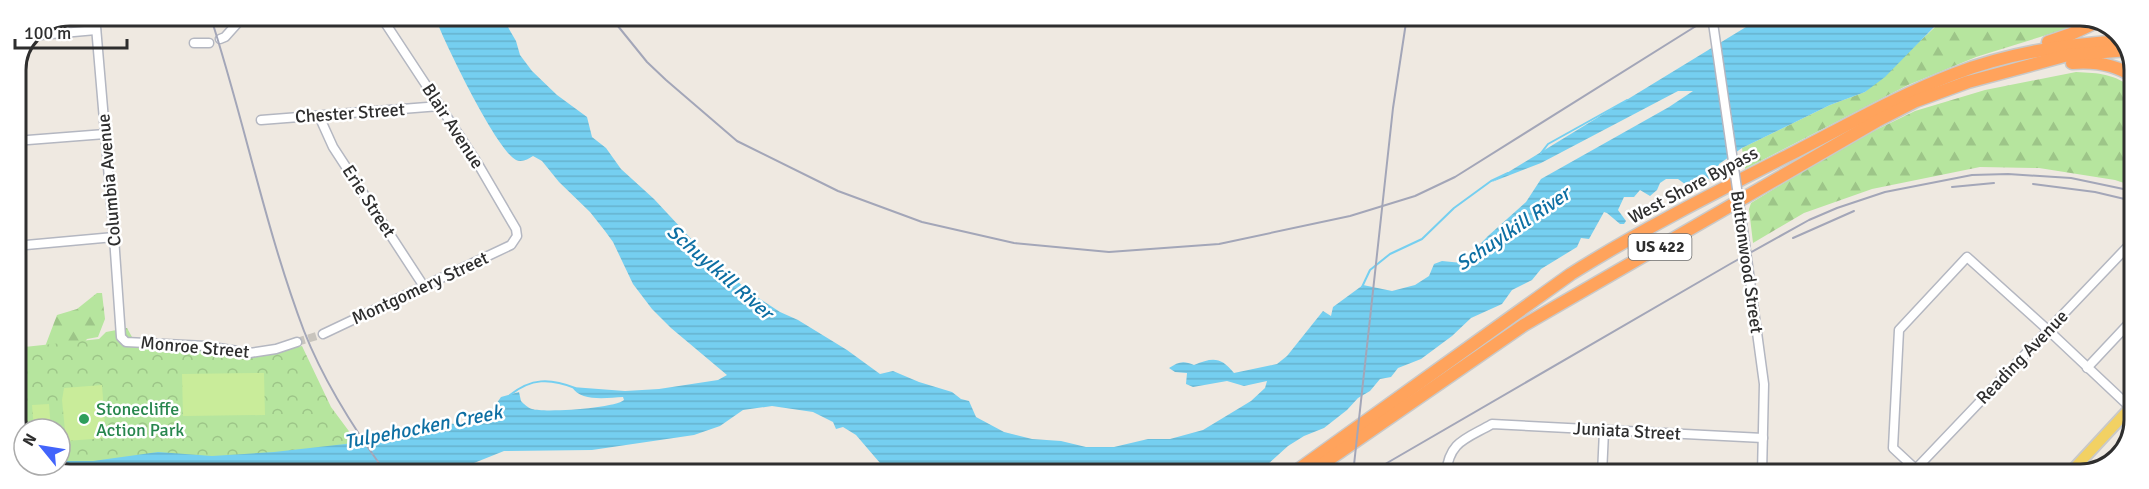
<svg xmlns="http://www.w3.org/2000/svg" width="2149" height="489" viewBox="0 0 2149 489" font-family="Signika,sans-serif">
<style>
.forest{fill:url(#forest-firs)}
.park{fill:url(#park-crowns)}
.pitch{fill:#c9ec9a}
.water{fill:url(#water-rules)}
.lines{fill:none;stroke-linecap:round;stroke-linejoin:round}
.stream{stroke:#75cff0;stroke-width:2}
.minor-tunnel{stroke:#c8c4bd;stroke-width:8;stroke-dasharray:8 4;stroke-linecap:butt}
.minor-casing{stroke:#b4b7c1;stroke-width:11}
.major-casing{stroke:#c9c9c9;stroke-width:14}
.highway-casing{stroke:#c9c9c9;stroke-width:15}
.minor{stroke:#fff;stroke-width:8}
.major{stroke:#f2d163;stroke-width:10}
.highway{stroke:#ffa35c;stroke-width:12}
.rail{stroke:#a3a6b8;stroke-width:2}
.minor-bridge-casing{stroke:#b4b7c1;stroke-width:11;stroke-linecap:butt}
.minor-bridge{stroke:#fff;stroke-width:8}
.leisure-dot{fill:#2e9e5b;stroke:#fff;stroke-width:2}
.labels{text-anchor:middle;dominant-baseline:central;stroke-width:5;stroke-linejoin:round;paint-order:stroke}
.shield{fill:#fff;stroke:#6d6d6d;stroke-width:1.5}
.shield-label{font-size:16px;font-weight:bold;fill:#2e2e2e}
.street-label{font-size:18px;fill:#2e2e2e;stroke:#fff}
.leisure-label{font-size:18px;fill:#27864d;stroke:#fff;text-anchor:start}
.water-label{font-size:20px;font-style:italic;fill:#0d6fa3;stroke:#fff}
.rim{fill:none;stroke:#2e2e2e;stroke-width:3}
</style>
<defs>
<pattern id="forest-firs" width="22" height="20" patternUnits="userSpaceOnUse" patternTransform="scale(1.5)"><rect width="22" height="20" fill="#b6e59e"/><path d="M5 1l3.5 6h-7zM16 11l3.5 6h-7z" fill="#9dc588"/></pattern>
<pattern id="park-crowns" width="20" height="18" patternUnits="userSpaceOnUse" patternTransform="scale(1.5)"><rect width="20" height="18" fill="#b6e59e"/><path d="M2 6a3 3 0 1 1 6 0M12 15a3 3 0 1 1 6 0" fill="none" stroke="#9dc588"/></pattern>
<pattern id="water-rules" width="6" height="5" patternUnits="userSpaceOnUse" patternTransform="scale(1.5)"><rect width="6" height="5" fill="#75cff0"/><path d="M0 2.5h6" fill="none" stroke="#66b2ce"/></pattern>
</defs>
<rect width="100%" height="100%" fill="#efe9e1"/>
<g class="forest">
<path d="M1947 16H2083L2082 24 1976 57 1908 85 1745 169 1742 148 1830 105 1865 92Z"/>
<path d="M2076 72C2099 73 2115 74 2134 89L2133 186 2115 180 2039 168 1980 167 1872 189 1804 213 1753 243 1749 209 1751 203 1851 142 1915 111 1985 90Z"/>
<path d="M97 293H102L105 319 98 337 87 339 68 362 43 352 57 315 77 309Z"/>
</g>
<path class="park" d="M127 328 137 346 194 349 250 358 302 346 331 407 380 473H58L45 465H60V429H24V445L15 426V348L99 339 106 332Z"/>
<g class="pitch">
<path d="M264 373 265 415 183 416 182 374Z"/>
<path d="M102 385 106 438 66 441 62 400 64 388Z"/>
<path d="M49 404 51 429H34L32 405Z"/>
</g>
<path class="water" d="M434 15H501L516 41 520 55 532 71 557 95 587 117 592 137 606 148 621 169 654 199 695 243 703 254 716 263 751 293 780 312 798 320 847 350 880 374 893 371 919 382 952 392 961 399 969 401 976 417 1004 432 1032 439 1061 441 1086 447H1114L1148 439H1170L1203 430 1251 401 1265 388 1267 381 1244 386 1227 381 1193 387 1186 384 1187 373 1175 372 1169 368C1178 362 1183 360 1194 365 1213 357 1221 357 1234 373L1277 364 1287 356 1323 311 1331 316 1333 307 1363 285 1392 291 1415 285 1429 276 1434 264 1442 261 1462 263 1488 236 1526 202 1541 179 1669 107 1693 91H1678L1541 163 1492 182 1764 16H1947L1934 27 1885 77 1865 92 1830 105 1742 148 1719 164 1717 173 1711 180 1705 177 1699 183 1689 187 1678 179H1666L1660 183 1657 190 1650 196 1640 190 1634 197H1624L1618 210 1626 221 1624 224H1620L1607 213 1604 212 1589 239 1581 238 1577 247 1541 269 1532 280 1512 290 1502 304 1471 318 1452 336 1421 359 1398 368 1391 377 1380 379 1370 391 1358 398 1347 410 1324 428 1304 436 1288 446 1267 465 1253 474 915 473 880 463 856 435 843 427 836 429 833 422 813 412 772 406 743 410 720 426 694 435 592 450 504 451 449 473H58L45 465H60V461H93L158 452 212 456 274 452 372 441 396 435 421 432 447 423 471 426 485 420 501 397 519 392 521 401C524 404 528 408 532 409 545 413 616 408 624 400L623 397C607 398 580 402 572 387L625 391 659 389 718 380 727 375 671 328 652 309 633 284 613 242 605 231 590 212 559 182 542 161 533 156C528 159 522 163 516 160 495 148 444 41 434 15Z"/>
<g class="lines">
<g class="stream">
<path d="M1541 153 1548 144 1627 100"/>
<path d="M1362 287 1370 270 1390 254 1422 239 1454 208 1491 181 1508 173"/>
<path d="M510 395C531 378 550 378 575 388"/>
</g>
<path class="minor-tunnel" d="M297 342 323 334"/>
<g class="minor-casing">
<g id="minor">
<path d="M95 15 114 237 121 337 126 342 206 346 250 353 276 349 297 342"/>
<path d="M29 36 96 30"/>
<path d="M220 39 225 37 242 18 270 15"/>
<path d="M194 43H209"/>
<path d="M319 116 333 147 423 285"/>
<path d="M261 120 440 106"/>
<path d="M15 141 105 134"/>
<path d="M1745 244 1764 384 1762 474"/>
<path d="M15 246 114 237"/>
<path d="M323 334 511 245 517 236 516 229 478 164 380 15"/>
<path d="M2087 368 2133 319"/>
<path d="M1446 474C1449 441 1466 439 1492 424L1763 438"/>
<path d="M1602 474 1604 431"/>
<path d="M1911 474 2133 241"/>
<path d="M1921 474 1893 448 1899 330 1967 257 2048 330 2133 410"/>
</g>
</g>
<g class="major-casing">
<path id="major" d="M2069 474 2133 405"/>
</g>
<g class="highway-casing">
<g id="highway">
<path d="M2048 42 2071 34 2099 21"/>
<path d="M2072 63C2094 61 2115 64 2134 77"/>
<path d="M1292 474 1571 274C1641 230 1714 193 1787 156 1842 128 1897 96 1954 74 2008 53 2067 44 2124 41"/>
<path d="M1308 474 1524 325 1877 121 1916 101 1968 82 2068 55 2128 50"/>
</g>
</g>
<use href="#minor" class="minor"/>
<use href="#major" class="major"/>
<use href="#highway" class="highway"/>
<g class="rail">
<path d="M210 15C244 119 265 228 304 331 324 382 354 429 386 473"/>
<path d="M609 15 647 62 666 80 737 141 838 191 922 222 1014 243 1109 252 1219 244 1350 216 1415 196 1455 177 1712 16"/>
<path d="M2033 184 2095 192 2133 201"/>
<path d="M1952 187 1994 183"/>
<path d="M1793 238 1854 211"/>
<path d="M1353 474 1393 108 1407 16"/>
<path d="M1368 474 1730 264 1809 220 1837 208 1885 192 1972 175 2008 174 2071 178 2133 191"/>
</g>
<g class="minor-bridge-casing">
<path id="minor-bridge" d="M1712 16 1745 244"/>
</g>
<use href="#minor-bridge" class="minor-bridge"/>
</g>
<circle class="leisure-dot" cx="84" cy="419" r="6"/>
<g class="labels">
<rect class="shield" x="1628.5" y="234" width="63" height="26" rx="4.5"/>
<g class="shield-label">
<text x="1660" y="247">US 422</text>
</g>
<g class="street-label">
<text transform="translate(350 113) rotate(-4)">Chester Street</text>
<text transform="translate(453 126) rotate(57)">Blair Avenue</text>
<text transform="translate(109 180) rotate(-95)">Columbia Avenue</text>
<text transform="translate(1693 185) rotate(-28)">West Shore Bypass</text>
<text transform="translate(369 201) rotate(57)">Erie Street</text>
<text transform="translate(1747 262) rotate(82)">Buttonwood Street</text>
<text transform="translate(420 288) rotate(-25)">Montgomery Street</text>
<text transform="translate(195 347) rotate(5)">Monroe Street</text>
<text transform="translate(2022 357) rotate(-46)">Reading Avenue</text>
<text transform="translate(1627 431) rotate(3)">Juniata Street</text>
</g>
<g class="leisure-label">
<text x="96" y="409">Stonecliffe<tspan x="96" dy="21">Action Park</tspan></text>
</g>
<g class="water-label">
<text transform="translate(1513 229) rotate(-34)">Schuylkill River</text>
<text transform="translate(720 272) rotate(41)">Schuylkill River</text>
<text transform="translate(423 427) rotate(-11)">Tulpehocken Creek</text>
</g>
</g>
<path d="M0 0H2149V489H0ZM70 26H2080A44 44 0 0 1 2124 70V420A44 44 0 0 1 2080 464H70A44 44 0 0 1 26 420V70A44 44 0 0 1 70 26Z" fill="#fff" fill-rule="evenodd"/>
<path class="rim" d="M70 26H2080A44 44 0 0 1 2124 70V420A44 44 0 0 1 2080 464H70A44 44 0 0 1 26 420V70A44 44 0 0 1 70 26Z"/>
<g transform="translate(42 447) rotate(300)"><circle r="28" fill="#ffffff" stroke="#ababab" stroke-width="1.5"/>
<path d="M0-4.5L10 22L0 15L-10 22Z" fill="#4264fb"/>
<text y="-9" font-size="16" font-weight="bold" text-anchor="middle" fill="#2e2e2e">N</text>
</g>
<path d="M15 39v9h112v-9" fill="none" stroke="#2e2e2e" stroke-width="3"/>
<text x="24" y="39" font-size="18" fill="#2e2e2e" stroke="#ffffff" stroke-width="4.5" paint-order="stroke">100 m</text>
</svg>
